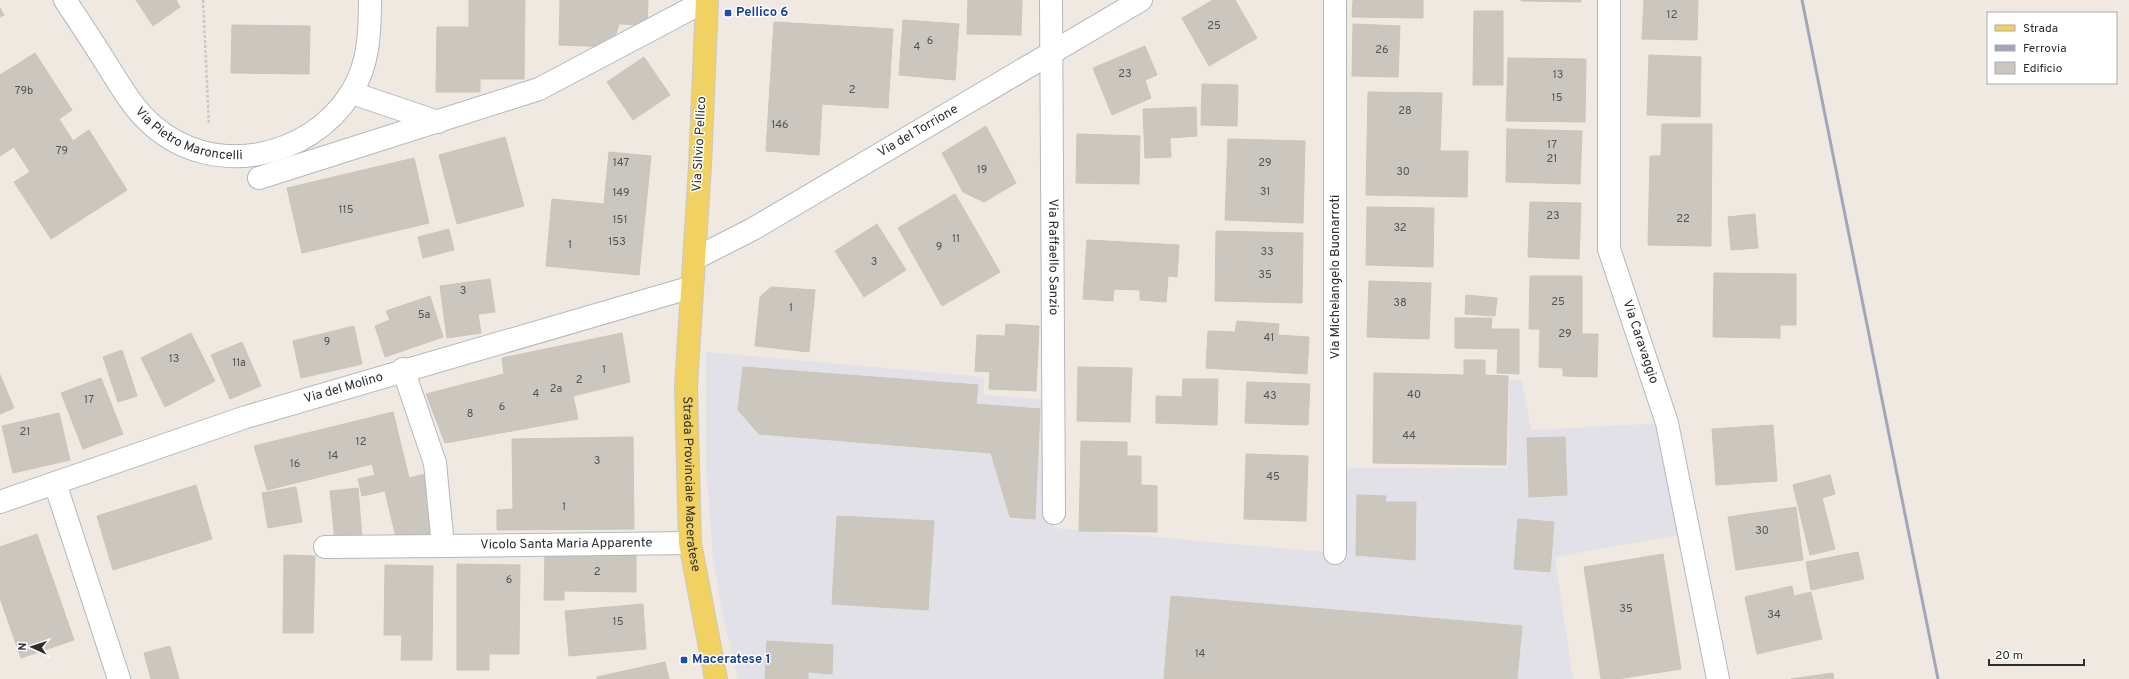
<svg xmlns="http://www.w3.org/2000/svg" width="2129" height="679" viewBox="0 0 2129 679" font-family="Overpass,sans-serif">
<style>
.industrial{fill:#e3e1e8}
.building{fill:#cbc7bf;stroke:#cbc5ba}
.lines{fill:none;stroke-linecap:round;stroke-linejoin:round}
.minor-casing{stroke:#b4b7c1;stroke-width:24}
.major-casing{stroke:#c9c9c9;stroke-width:24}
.path{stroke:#c9c9c9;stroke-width:2.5;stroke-dasharray:3 2;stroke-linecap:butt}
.minor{stroke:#fff;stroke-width:22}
.major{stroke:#f2d163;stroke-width:22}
.rail{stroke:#a3a6b8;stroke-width:3}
.transit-dot{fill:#1a4fb4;stroke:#fff;stroke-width:1.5}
.labels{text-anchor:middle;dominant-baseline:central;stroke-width:3;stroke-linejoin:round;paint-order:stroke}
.number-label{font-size:11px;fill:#555452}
.transit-label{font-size:13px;font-weight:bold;fill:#164399;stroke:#fff;text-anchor:start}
.street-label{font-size:13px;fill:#2e2e2e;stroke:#fff}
</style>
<rect width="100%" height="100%" fill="#efe9e1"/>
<path class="industrial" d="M706 352 984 377V395L1054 400V528L1335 553 1336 468H1508L1509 380H1522L1531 430 1667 423 1689 533 1555 557 1573 679H738L723 616 713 558 706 468Z"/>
<g class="building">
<path d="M136 0H176L180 7 153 26Z"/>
<path d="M469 0H525L524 79H480V92H436L437 27H469Z"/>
<path d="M560 0H648L647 25 619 24 612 47 559 45Z"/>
<path d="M968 0H1022L1021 35 967 34Z"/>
<path d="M1213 0H1235L1257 38 1209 66 1182 18Z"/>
<path d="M1353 0H1423V18L1352 17Z"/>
<path d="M1521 0H1581V2L1521 1Z"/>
<path d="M1644 0H1698L1697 40 1642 39Z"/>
<path d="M0 8 4 15 0 17Z"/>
<path d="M1474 11H1503V85H1473Z"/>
<path d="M903 20 959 24 955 80 899 75Z"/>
<path d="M774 22 893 29 888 108 822 104 819 155 766 151Z"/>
<path d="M1353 24 1400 26 1398 77 1352 76Z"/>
<path d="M232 25 310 26 309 74 231 73Z"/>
<path d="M1145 46 1157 75 1145 80 1151 98 1112 115 1093 68Z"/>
<path d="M35 53 72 110 59 119 73 141 89 130 127 190 51 239 14 182 30 172 14 147 0 156V75Z"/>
<path d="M1649 55 1701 57 1700 117 1647 115Z"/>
<path d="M644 57 670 95 633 120 607 82Z"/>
<path d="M1508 58 1586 59 1585 122 1506 121Z"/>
<path d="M1202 84 1238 85 1237 126 1201 125Z"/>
<path d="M1368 92 1442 93 1440 151H1468L1467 197 1366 195Z"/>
<path d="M1196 107 1197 136 1170 138 1171 157 1145 158 1143 109Z"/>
<path d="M1662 124H1712L1711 246 1648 245 1650 156H1661Z"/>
<path d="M986 126 1016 183 984 202 963 192 942 153Z"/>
<path d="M1507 129 1582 131 1580 184 1506 182Z"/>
<path d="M1077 134 1140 136 1139 184 1076 183Z"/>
<path d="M505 137 524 206 457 224 439 155Z"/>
<path d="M1228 139 1305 141 1303 223 1225 220Z"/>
<path d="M609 152 651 156 639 275 546 266 552 199 604 204Z"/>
<path d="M414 158 429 223 302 253 287 188Z"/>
<path d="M955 194 1000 272 942 306 898 228Z"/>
<path d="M1530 202 1581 203 1579 259 1528 257Z"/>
<path d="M1367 207 1434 208 1433 267 1366 265Z"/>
<path d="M1755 214 1758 248 1731 250 1728 217Z"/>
<path d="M877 224 906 270 864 297 835 251Z"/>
<path d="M449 229 454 250 423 258 418 237Z"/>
<path d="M1216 231 1303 233 1302 303 1215 301Z"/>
<path d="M1087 240 1179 245 1177 277 1168 276 1166 302 1140 300V290L1114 289 1113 301 1083 299Z"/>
<path d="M1714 273 1796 274V325H1780V338L1713 337Z"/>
<path d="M1530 276H1582V334H1598L1597 377 1563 376V368L1539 367 1540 329H1529Z"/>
<path d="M490 279 495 312 478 314 481 333 447 338 440 286Z"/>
<path d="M1369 281 1431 283 1429 339 1367 337Z"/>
<path d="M771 287 815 290 809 352 755 346 760 297Z"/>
<path d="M1466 295 1497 298 1495 316 1465 314Z"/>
<path d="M430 296 443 337 385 357 375 326 390 320 386 311Z"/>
<path d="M1455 318H1492L1491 329H1519V374L1497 373 1498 349 1455 348Z"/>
<path d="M1237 321 1279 324 1278 335 1309 337 1307 374 1206 368 1208 331 1235 332Z"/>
<path d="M1006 324 1039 326 1036 391 989 389 990 372 975 371 977 335 1005 336Z"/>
<path d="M354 326 362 364 301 378 293 341Z"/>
<path d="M191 333 215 381 165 407 141 358Z"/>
<path d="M622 333 630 382 573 396 578 419 445 443 426 394 504 374 502 358Z"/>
<path d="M242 342 261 386 230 399 211 355Z"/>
<path d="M122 350 137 396 118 402 103 357Z"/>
<path d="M1464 360H1485V375L1508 376 1506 465 1373 463 1374 373 1464 375Z"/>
<path d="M743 367 978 385 976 404 1040 409 1035 519 1010 517 991 453 759 434 738 410Z"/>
<path d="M1078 367 1132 368 1130 422 1077 421Z"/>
<path d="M0 375 14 408 0 414Z"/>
<path d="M101 378 123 434 83 449 61 393Z"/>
<path d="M1183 379H1218L1217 425 1156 423V396L1182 397Z"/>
<path d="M1247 382 1310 384 1308 425 1245 423Z"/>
<path d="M393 412 409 478 425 474 439 532 397 542 385 491 362 496 358 479 375 475 372 464 267 490 254 446Z"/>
<path d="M59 413 70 460 13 473 2 426Z"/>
<path d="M1773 425 1777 481 1716 485 1712 429Z"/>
<path d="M633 437 634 529 497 530V510L513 509 512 439Z"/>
<path d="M1565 437 1567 495 1529 497 1527 438Z"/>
<path d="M1081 441 1127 442V456H1141V485L1157 486V532L1079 531Z"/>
<path d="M1246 454 1308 456 1306 521 1244 519Z"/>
<path d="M1830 475 1835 494 1822 498 1835 549 1810 555 1793 485Z"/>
<path d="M196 485 212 539 113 570 97 516Z"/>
<path d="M296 487 302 522 268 528 262 493Z"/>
<path d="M358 488 362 538 335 541 330 491Z"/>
<path d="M1357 495 1386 496 1385 502H1416L1415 560 1356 555Z"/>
<path d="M1796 507 1803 560 1736 570 1728 517Z"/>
<path d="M837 516 934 521 928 610 832 604Z"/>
<path d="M1518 519 1554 522 1550 572 1514 569Z"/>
<path d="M37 534 74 640 21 658 0 598V547Z"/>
<path d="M545 552 636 553V592L564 591V600H544Z"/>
<path d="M1858 552 1864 579 1811 590 1806 562Z"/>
<path d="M1663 554 1681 669 1618 679H1601L1584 567Z"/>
<path d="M284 555 315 556 313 633H283Z"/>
<path d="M457 564 520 565 519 654H489V670H457Z"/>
<path d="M385 565 433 566 432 660H401L402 635H384Z"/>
<path d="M1792 586 1794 596 1811 592 1822 639 1757 654 1745 597Z"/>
<path d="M1171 596 1522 626 1517 679H1164Z"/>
<path d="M643 604 646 649 569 656 565 611Z"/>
<path d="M767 641 833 645 832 674 808 672V679H765Z"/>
<path d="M170 646 179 679H151L144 653Z"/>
<path d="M665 662 669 679H597V677Z"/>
<path d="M1833 673 1834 679H1791Z"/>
</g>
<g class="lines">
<g class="minor-casing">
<g id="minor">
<path id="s1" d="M65 0C81 24 96 47 111 71 123 90 134 109 151 124 211 179 309 160 351 93 369 65 370 32 370 0"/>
<path id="s2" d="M1051 0 1054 513"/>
<path d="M1335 0V553"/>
<path id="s3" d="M1609 0V249L1667 423 1718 679"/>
<path d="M352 93 438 122"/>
<path d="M259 178 539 89 707 0"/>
<path id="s4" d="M694 259 753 229 1141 0"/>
<path id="s5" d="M403 369 435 463 443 546 690 543"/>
<path d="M55 483 119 679"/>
<path id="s6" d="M0 502 246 417 692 287"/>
<path d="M325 547 443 546"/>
</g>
</g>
<g class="major-casing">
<g id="major">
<path id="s7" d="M707 0 700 166 686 386 690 543 716 679"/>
</g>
</g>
<path class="path" d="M203 0 209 125"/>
<use href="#minor" class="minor"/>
<use href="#major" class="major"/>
<path class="rail" d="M1802 0 1938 679"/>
</g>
<g class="transit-dot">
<rect x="724" y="9" width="8" height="8" rx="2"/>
<rect x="680" y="656" width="8" height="8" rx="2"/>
</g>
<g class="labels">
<g class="number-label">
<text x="1672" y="15">12</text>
<text x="1214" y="26">25</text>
<text x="930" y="41">6</text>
<text x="917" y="47">4</text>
<text x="1382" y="50">26</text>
<text x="1125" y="74">23</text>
<text x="1558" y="75">13</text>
<text x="852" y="90">2</text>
<text x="24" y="91">79b</text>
<text x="1557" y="98">15</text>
<text x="1405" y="111">28</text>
<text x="780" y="125">146</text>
<text x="1552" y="145">17</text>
<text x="62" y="151">79</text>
<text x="1552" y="159">21</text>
<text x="621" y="163">147</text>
<text x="1265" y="163">29</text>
<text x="982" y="170">19</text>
<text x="1403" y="172">30</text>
<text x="1265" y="192">31</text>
<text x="621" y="193">149</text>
<text x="346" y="210">115</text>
<text x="1553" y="216">23</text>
<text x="1683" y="219">22</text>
<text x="620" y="220">151</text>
<text x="1400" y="228">32</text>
<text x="956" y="239">11</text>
<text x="617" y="242">153</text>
<text x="570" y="245">1</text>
<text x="939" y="247">9</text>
<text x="1267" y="252">33</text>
<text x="874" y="262">3</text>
<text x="1265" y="275">35</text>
<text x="463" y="291">3</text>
<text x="1558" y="302">25</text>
<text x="1400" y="303">38</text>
<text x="791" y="308">1</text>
<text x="424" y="315">5a</text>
<text x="1565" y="334">29</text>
<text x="1269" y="338">41</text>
<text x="327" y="342">9</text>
<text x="174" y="359">13</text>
<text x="239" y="363">11a</text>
<text x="604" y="370">1</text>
<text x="579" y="380">2</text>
<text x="556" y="389">2a</text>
<text x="536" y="394">4</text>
<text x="1414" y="395">40</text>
<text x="1270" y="396">43</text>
<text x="89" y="400">17</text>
<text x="502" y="407">6</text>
<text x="470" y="414">8</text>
<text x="25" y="432">21</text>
<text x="1409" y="436">44</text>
<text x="361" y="442">12</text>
<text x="333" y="456">14</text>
<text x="597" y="461">3</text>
<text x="295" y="464">16</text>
<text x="1273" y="477">45</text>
<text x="564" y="507">1</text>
<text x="1762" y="531">30</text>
<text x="597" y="572">2</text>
<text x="509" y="580">6</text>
<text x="1626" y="609">35</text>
<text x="1774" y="615">34</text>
<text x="618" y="622">15</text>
<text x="1200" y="654">14</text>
</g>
<g class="transit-label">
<text x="736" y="13">Pellico 6</text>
<text x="692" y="660">Maceratese 1</text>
</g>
<g class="street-label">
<text stroke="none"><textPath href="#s1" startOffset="191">Via Pietro Maroncelli</textPath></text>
<text stroke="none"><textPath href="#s4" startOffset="258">Via del Torrione</textPath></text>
<text transform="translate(700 144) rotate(-87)">Via Silvio Pellico</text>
<text stroke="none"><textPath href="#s2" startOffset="257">Via Raffaello Sanzio</textPath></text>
<text transform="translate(1336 277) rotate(-90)">Via Michelangelo Buonarroti</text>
<text stroke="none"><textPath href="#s3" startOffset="347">Via Caravaggio</textPath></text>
<text stroke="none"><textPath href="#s6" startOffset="362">Via del Molino</textPath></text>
<text stroke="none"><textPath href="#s7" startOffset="485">Strada Provinciale Maceratese</textPath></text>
<text stroke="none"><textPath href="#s5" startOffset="306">Vicolo Santa Maria Apparente</textPath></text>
</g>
</g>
<rect x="1987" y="12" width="130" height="72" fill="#ffffff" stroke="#ababab"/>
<rect x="1995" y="25" width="20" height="6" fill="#f2d163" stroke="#ababab"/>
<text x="2023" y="32" font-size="12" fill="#2e2e2e">Strada</text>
<rect x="1995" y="45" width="20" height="6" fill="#a3a6b8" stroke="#ababab"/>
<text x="2023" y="52" font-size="12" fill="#2e2e2e">Ferrovia</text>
<rect x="1995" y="62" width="20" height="12" fill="#cbc7bf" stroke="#ababab"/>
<text x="2023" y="72" font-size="12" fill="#2e2e2e">Edificio</text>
<g transform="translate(32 647) rotate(273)" stroke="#ffffff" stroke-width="3" paint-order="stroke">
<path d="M0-3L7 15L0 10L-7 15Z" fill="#2e2e2e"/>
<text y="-6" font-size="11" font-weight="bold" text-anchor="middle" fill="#2e2e2e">N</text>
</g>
<path d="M1989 659v6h95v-6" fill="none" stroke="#2e2e2e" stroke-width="2"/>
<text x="1995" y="659" font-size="12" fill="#2e2e2e" stroke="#ffffff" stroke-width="3" paint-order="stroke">20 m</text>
</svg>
